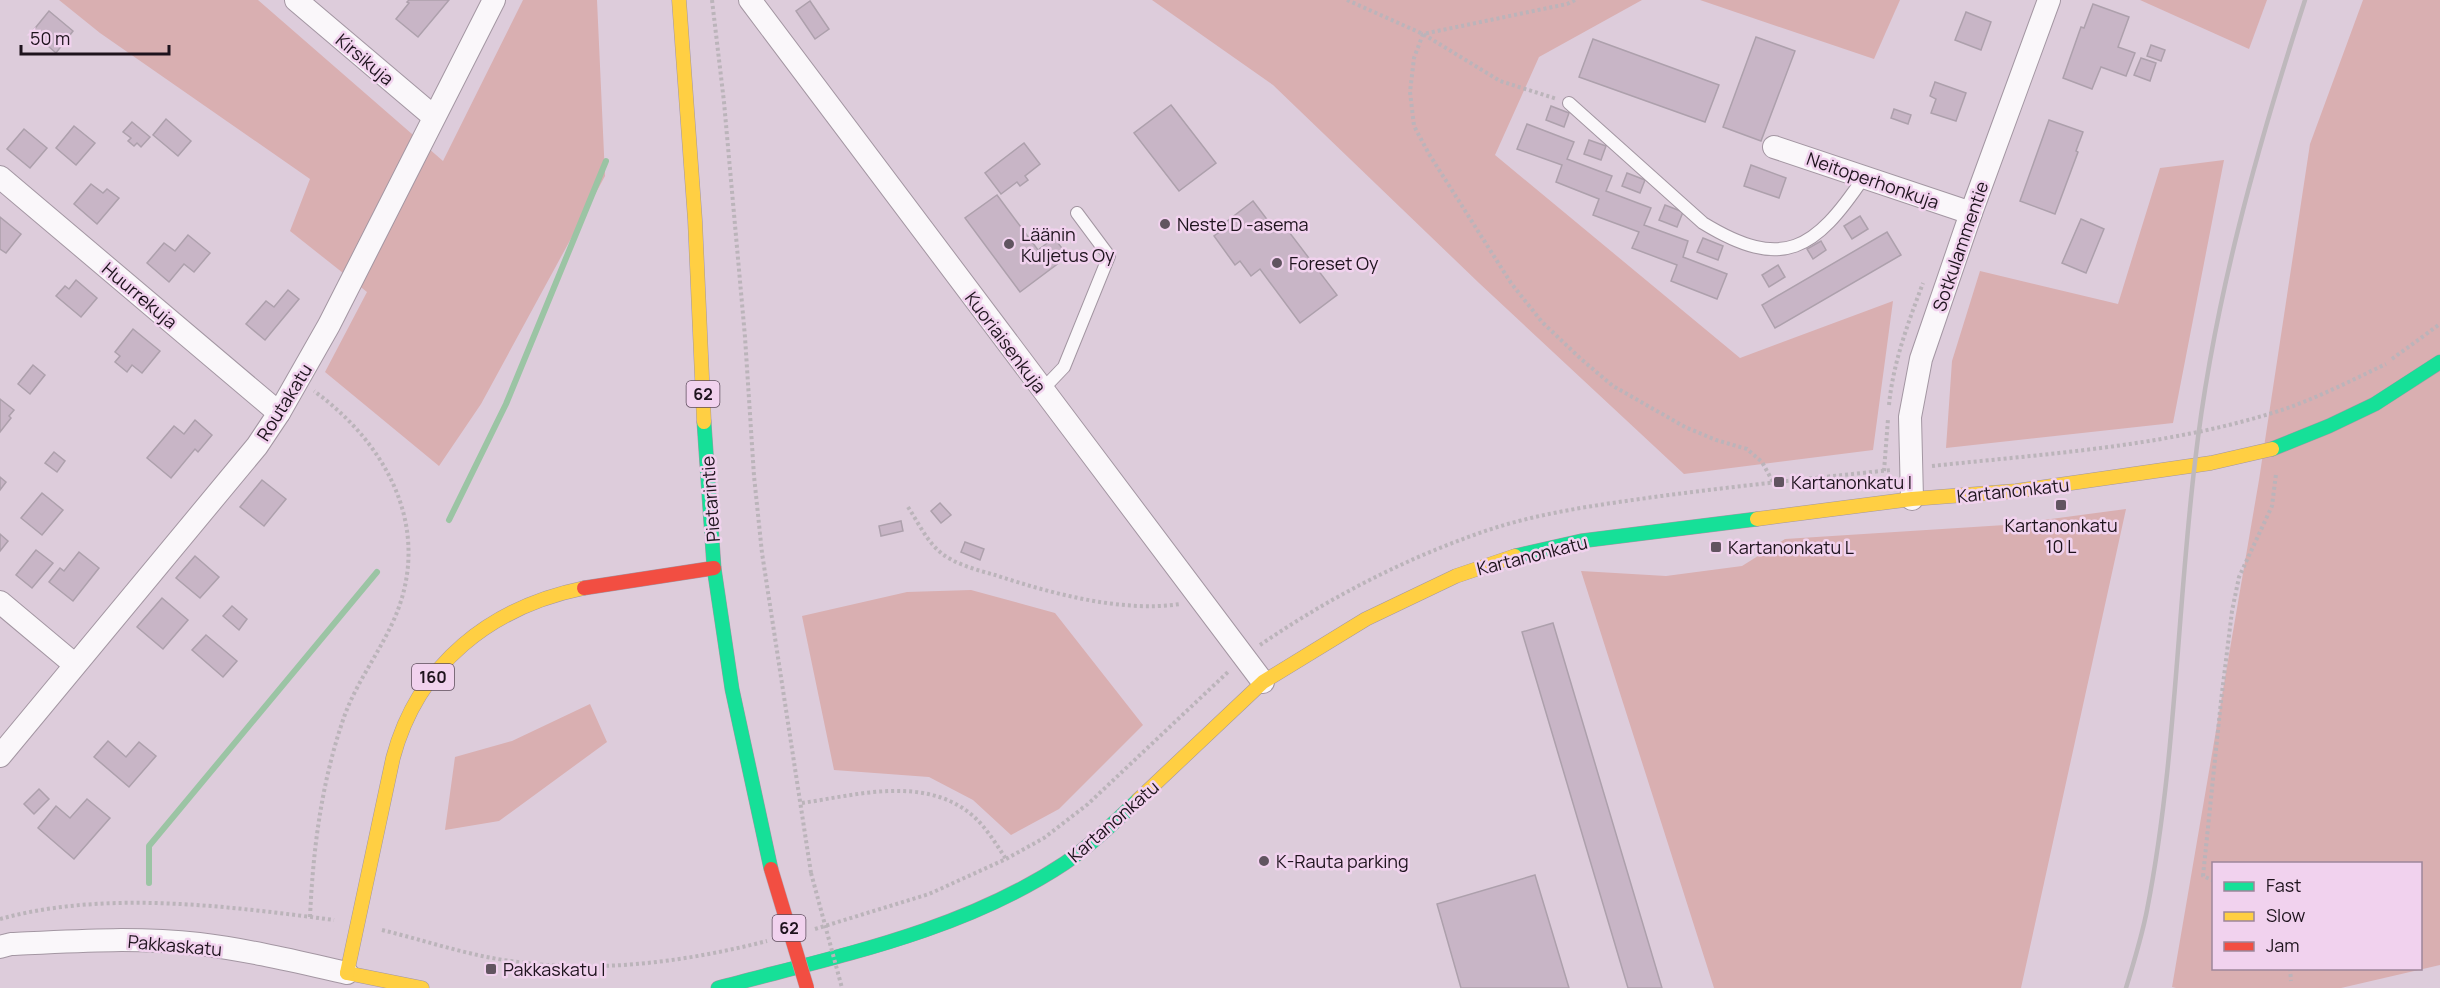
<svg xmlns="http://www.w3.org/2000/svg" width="2440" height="988" viewBox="0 0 2440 988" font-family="Manrope,sans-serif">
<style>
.green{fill:#d9afb1;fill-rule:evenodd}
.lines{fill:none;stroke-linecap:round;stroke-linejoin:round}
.stream{stroke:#9bc4a4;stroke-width:6}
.building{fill:#c8b5c6;stroke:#ada0ac;stroke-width:1.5}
.lane-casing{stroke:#a396a2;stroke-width:14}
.street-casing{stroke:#a396a2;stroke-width:24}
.fast-casing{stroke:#a396a2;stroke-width:15}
.slow-casing{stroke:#a396a2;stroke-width:15}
.jam-casing{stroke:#a396a2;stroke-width:15}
.path{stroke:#bbb4ba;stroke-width:4;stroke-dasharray:3 3;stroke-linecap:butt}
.lane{stroke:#faf7fa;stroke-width:12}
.street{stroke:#faf7fa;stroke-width:22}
.fast{stroke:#16e098;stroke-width:14}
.slow{stroke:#ffcf43;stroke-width:14}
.jam{stroke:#f24e42;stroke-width:14}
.rail{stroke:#beb8bc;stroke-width:4.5}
.jam-bridge-casing{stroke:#b8a8b6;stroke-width:15;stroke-linecap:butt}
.path-bridge{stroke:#bbb4ba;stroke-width:4;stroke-dasharray:3 3;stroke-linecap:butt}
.jam-bridge{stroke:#f24e42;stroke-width:14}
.poi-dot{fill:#615460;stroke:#f1d2ee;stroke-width:2}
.labels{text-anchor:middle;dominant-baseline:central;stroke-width:5;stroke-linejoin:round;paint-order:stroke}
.shield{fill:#f1d2ee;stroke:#5d4c5c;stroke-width:1.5}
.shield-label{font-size:16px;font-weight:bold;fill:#1e131d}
.street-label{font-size:18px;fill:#1e131d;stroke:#f1d2ee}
.poi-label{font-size:18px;fill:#1e131d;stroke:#f1d2ee;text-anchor:start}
</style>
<rect width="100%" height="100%" fill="#ddccdb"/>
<g class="green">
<path d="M59 0H258L443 161 523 0H597L605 176 481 404 439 466 325 372 367 292 290 231 310 179 100 33Z"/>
<path d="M1152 0H1642L1539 57 1495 155 1740 358 1893 301 1873 450 1684 474 1479 283 1273 85Z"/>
<path d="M1700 0H1900L1874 59Z"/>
<path d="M2140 0H2267L2249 49Z"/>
<path d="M2363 0H2440V965L2341 988H2176L2172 987 2259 480 2310 144ZM2214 864H2420V968H2214Z"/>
<path d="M2224 160 2173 423 1946 448 1952 361 1980 271 2118 304 2160 168Z"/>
<path d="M2126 509 2021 988H1714L1581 571 1666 576 1742 566 1785 539 2005 525Z"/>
<path d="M971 590 1055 613 1143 725 1059 809 1011 835 973 800 929 777 834 770 802 616 907 592Z"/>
<path d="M590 704 607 742 499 821 445 830 455 757 512 741Z"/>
</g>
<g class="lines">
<g class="stream">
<path d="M449 520 506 404 606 161"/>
<path d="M149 883V846L377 572"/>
</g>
</g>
<g class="building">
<path d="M409 0H449L418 37 396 19 409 3 407 2Z"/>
<path d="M810 1 829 29 815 39 796 11Z"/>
<path d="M2093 4 2129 17 2118 47 2135 53 2126 76 2101 67 2092 89 2063 78 2081 27 2084 28Z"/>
<path d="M49 11 73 31 56 53 32 32Z"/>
<path d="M1966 12 1991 22 1981 50 1955 40Z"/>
<path d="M1756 37 1795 51 1761 141 1723 127Z"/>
<path d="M1593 39 1719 85 1705 122 1579 77Z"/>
<path d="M2151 45 2165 50 2161 61 2147 56Z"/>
<path d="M2141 58 2156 63 2150 81 2134 75Z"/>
<path d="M1935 82 1966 93 1956 121 1931 113 1936 99 1930 96Z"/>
<path d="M1171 105 1216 163 1179 191 1134 133Z"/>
<path d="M1551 106 1569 113 1564 127 1546 120Z"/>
<path d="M1894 109 1911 115 1908 124 1891 118Z"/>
<path d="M166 119 191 141 178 156 153 135Z"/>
<path d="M2049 120 2083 132 2076 151 2078 152 2055 214 2020 201Z"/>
<path d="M132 122 150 137 141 147 137 143 134 146 128 141 131 138 123 132Z"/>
<path d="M1527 124 1574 142 1567 159 1612 176 1606 191 1651 208 1644 225 1688 241 1683 257 1727 274 1717 299 1671 281 1677 265 1632 248 1639 232 1593 215 1599 199 1556 182 1562 165 1517 149Z"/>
<path d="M74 126 95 143 76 165 56 148Z"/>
<path d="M24 129 47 148 30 168 7 149Z"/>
<path d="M1589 140 1606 146 1601 160 1584 154Z"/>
<path d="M1024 143 1040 164 1025 176 1028 180 1020 186 1017 182 1001 194 985 173Z"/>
<path d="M1751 165 1786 178 1779 198 1744 186Z"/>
<path d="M1627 173 1645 180 1640 193 1622 186Z"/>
<path d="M91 184 103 193 107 189 119 198 97 224 74 204Z"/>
<path d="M997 195 1038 250 1054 238 1068 256 1020 292 965 218Z"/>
<path d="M1253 201 1275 230 1283 224 1337 295 1300 323 1260 269 1251 276 1240 261 1235 265 1214 236 1218 233 1216 230Z"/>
<path d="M1665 205 1683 212 1677 227 1659 220Z"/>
<path d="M1860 216 1868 229 1852 239 1844 226Z"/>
<path d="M0 217 21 234 6 253 0 249Z"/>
<path d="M2081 219 2104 229 2086 273 2062 263Z"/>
<path d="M1887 232 1901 255 1775 328 1762 305Z"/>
<path d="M188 235 210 253 194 272 184 264 169 282 147 263 164 243 175 251Z"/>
<path d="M1703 238 1723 246 1718 260 1697 252Z"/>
<path d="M1821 241 1826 250 1813 259 1807 249Z"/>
<path d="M1778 265 1785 277 1769 287 1762 275Z"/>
<path d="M76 280 97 298 81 317 56 296 65 286 69 289Z"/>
<path d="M288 290 299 299 265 340 246 324 266 301 274 307Z"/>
<path d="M133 329 160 351 142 373 132 365 127 372 115 362 120 356 115 352Z"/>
<path d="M33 365 45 375 30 394 18 384Z"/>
<path d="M0 399 14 410 9 416 11 418 0 432Z"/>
<path d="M195 420 212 435 198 452 195 449 171 478 147 458 174 426 184 434Z"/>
<path d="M54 452 65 461 57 472 45 463Z"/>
<path d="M0 477 6 482 0 490Z"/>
<path d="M262 480 286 499 264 526 240 507Z"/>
<path d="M42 493 63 510 42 535 21 518Z"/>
<path d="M940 503 951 515 941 523 931 511Z"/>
<path d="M901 521 903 531 881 536 879 526Z"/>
<path d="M0 534 8 541 0 551Z"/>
<path d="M965 542 984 549 980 560 961 552Z"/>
<path d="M36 550 53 563 32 588 16 575Z"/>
<path d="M79 552 99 568 73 601 49 582 60 568 64 571Z"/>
<path d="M195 556 219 577 200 598 176 578Z"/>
<path d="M162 598 188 620 163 649 137 627Z"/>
<path d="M232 606 247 619 239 630 223 616Z"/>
<path d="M1553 623 1662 988H1628L1522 632Z"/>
<path d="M206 635 237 661 223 677 192 650Z"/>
<path d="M108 741 126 757 139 742 156 756 129 787 94 757Z"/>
<path d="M39 789 49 799 34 814 24 804Z"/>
<path d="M87 799 110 818 74 859 38 828 56 806 70 818Z"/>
<path d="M1535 875 1569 988H1461L1437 904Z"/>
</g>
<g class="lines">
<g class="lane-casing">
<g id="lane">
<path d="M1569 103 1703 223C1783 272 1815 250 1864 177"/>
<path d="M1042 390 1064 367 1109 256 1077 213"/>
</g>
</g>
<g class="street-casing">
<g id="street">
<path d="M296 0 434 117"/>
<path d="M750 0 1263 682"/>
<path d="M1774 147 1971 213"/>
<path d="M0 177 279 413"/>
<path d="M1912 499 1910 417 1921 359 1971 213 2049 0"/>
<path d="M0 602 74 664"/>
<path d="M0 756 257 446 279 413 329 325 494 0"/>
<path d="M0 947 11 944C74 941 136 937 199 944 249 950 298 962 347 973"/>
</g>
</g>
<g class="fast-casing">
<g id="fast">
<path d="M704 422 714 568 732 689 771 869"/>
<path d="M2272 449 2329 426 2375 404 2440 362"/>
<path d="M1515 556 1581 541 1757 519"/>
<path d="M718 988C837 956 961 932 1065 863 1091 845 1115 822 1138 800"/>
</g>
</g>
<g class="slow-casing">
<g id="slow">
<path d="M679 0 695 220 704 422"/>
<path d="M1757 519 1912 499 2016 491 2211 463 2272 449"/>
<path d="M1138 800 1263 682 1366 619 1456 576 1515 556"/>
<path d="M347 973 422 988"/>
<path d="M347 973 393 758C418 664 491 607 584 588"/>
</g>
</g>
<g class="jam-casing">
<path id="jam" d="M584 588 714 568"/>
</g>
<g class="path">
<path d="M712 0 724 102 745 337 754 476 762 553 811 873"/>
<path d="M1347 0 1423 34 1500 81 1557 99"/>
<path d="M1575 0 1567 4 1423 34 1414 58 1410 92 1414 126 1429 154 1511 283 1542 322 1581 359 1613 386 1685 427 1716 440 1747 449 1762 462 1773 482"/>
<path d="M2392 359 2440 324"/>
<path d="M1889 405C1893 363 1908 323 1923 283"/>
<path d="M1932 466C2044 454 2160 447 2269 414 2310 402 2348 382 2386 364"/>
<path d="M1884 471 1888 419"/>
<path d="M908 507C918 522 926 540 940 552 954 564 977 570 995 575 1050 593 1122 613 1180 604"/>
<path d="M1260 645C1326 600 1398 562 1474 535 1533 513 1598 505 1661 496 1737 486 1814 478 1891 470"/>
<path d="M802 803C857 795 924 775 972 815 986 827 996 844 1006 859"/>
<path d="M2214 881 2203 876 2221 701 2232 611 2239 577 2272 506 2276 474"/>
<path d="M310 917C313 850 321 785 343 720 354 687 375 659 390 628 436 536 391 447 314 391"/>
<path d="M0 919C105 890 227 906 334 920"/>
<path d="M815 929 929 894 1006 859 1044 838 1088 804 1229 671"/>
<path d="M382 930C419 939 455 951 492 958 584 975 677 964 767 941"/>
<path d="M2290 968 2291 981"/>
</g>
<use href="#lane" class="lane"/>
<use href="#street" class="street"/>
<use href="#fast" class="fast"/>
<use href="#slow" class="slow"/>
<use href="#jam" class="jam"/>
<path class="rail" d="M2126 988C2134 962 2142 936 2147 910 2176 762 2177 611 2195 462 2213 304 2256 151 2305 0"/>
<g class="jam-bridge-casing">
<path id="jam-bridge" d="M771 869 807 988"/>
</g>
<path class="path-bridge" d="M811 873 842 988"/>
<use href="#jam-bridge" class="jam-bridge"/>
</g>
<g class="poi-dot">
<circle cx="1165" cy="224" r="6"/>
<circle cx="1009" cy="244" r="6"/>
<circle cx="1277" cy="263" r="6"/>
<rect x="1773" y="476" width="12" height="12" rx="3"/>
<rect x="2055" y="499" width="12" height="12" rx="3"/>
<rect x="1710" y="541" width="12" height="12" rx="3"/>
<circle cx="1264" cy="861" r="6"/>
<rect x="485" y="963" width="12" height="12" rx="3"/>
</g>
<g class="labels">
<g class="shield">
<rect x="686.5" y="381" width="33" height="26" rx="4.5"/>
<rect x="412" y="664" width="42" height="26" rx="4.5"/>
<rect x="772.5" y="915" width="33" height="26" rx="4.5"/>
</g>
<g class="shield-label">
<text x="703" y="394">62</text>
<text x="433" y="677">160</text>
<text x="789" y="928">62</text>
</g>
<g class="street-label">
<text transform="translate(365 59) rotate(40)">Kirsikuja</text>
<text transform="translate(1873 180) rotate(19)">Neitoperhonkuja</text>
<text transform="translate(1960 246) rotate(-71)">Sotkulammentie</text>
<text transform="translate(140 295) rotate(40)">Huurrekuja</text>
<text transform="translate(1006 342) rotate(53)">Kuoriaisenkuja</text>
<text transform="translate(284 402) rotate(-58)">Routakatu</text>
<text transform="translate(2013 490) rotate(-6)">Kartanonkatu</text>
<text transform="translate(710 499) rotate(-94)">Pietarintie</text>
<text transform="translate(1532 555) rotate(-14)">Kartanonkatu</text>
<text transform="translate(1113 821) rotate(-41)">Kartanonkatu</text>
<text transform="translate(175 945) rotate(5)">Pakkaskatu</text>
</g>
<g class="poi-label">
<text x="1177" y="224">Neste D -asema</text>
<text x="1021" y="234">Läänin<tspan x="1021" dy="21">Kuljetus Oy</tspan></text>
<text x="1289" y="263">Foreset Oy</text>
<text x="1791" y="482">Kartanonkatu I</text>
<text x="2061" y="525" text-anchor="middle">Kartanonkatu<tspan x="2061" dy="21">10 L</tspan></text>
<text x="1728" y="547">Kartanonkatu L</text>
<text x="1276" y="861">K-Rauta parking</text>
<text x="503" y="969">Pakkaskatu I</text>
</g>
</g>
<rect x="2212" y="862" width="210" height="108" fill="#f1d2ee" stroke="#9d869a" stroke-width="1.5"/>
<rect x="2224" y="882" width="30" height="9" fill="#16e098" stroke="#9d869a" stroke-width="1.5"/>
<text x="2266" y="892" font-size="18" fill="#1e131d">Fast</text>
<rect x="2224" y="912" width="30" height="9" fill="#ffcf43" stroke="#9d869a" stroke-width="1.5"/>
<text x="2266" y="922" font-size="18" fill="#1e131d">Slow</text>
<rect x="2224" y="942" width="30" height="9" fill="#f24e42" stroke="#9d869a" stroke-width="1.5"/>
<text x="2266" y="952" font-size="18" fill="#1e131d">Jam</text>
<path d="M21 45v9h148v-9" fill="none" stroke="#1e131d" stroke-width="3"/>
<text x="30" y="45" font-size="18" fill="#1e131d" stroke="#f1d2ee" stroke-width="4.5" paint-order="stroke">50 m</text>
</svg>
